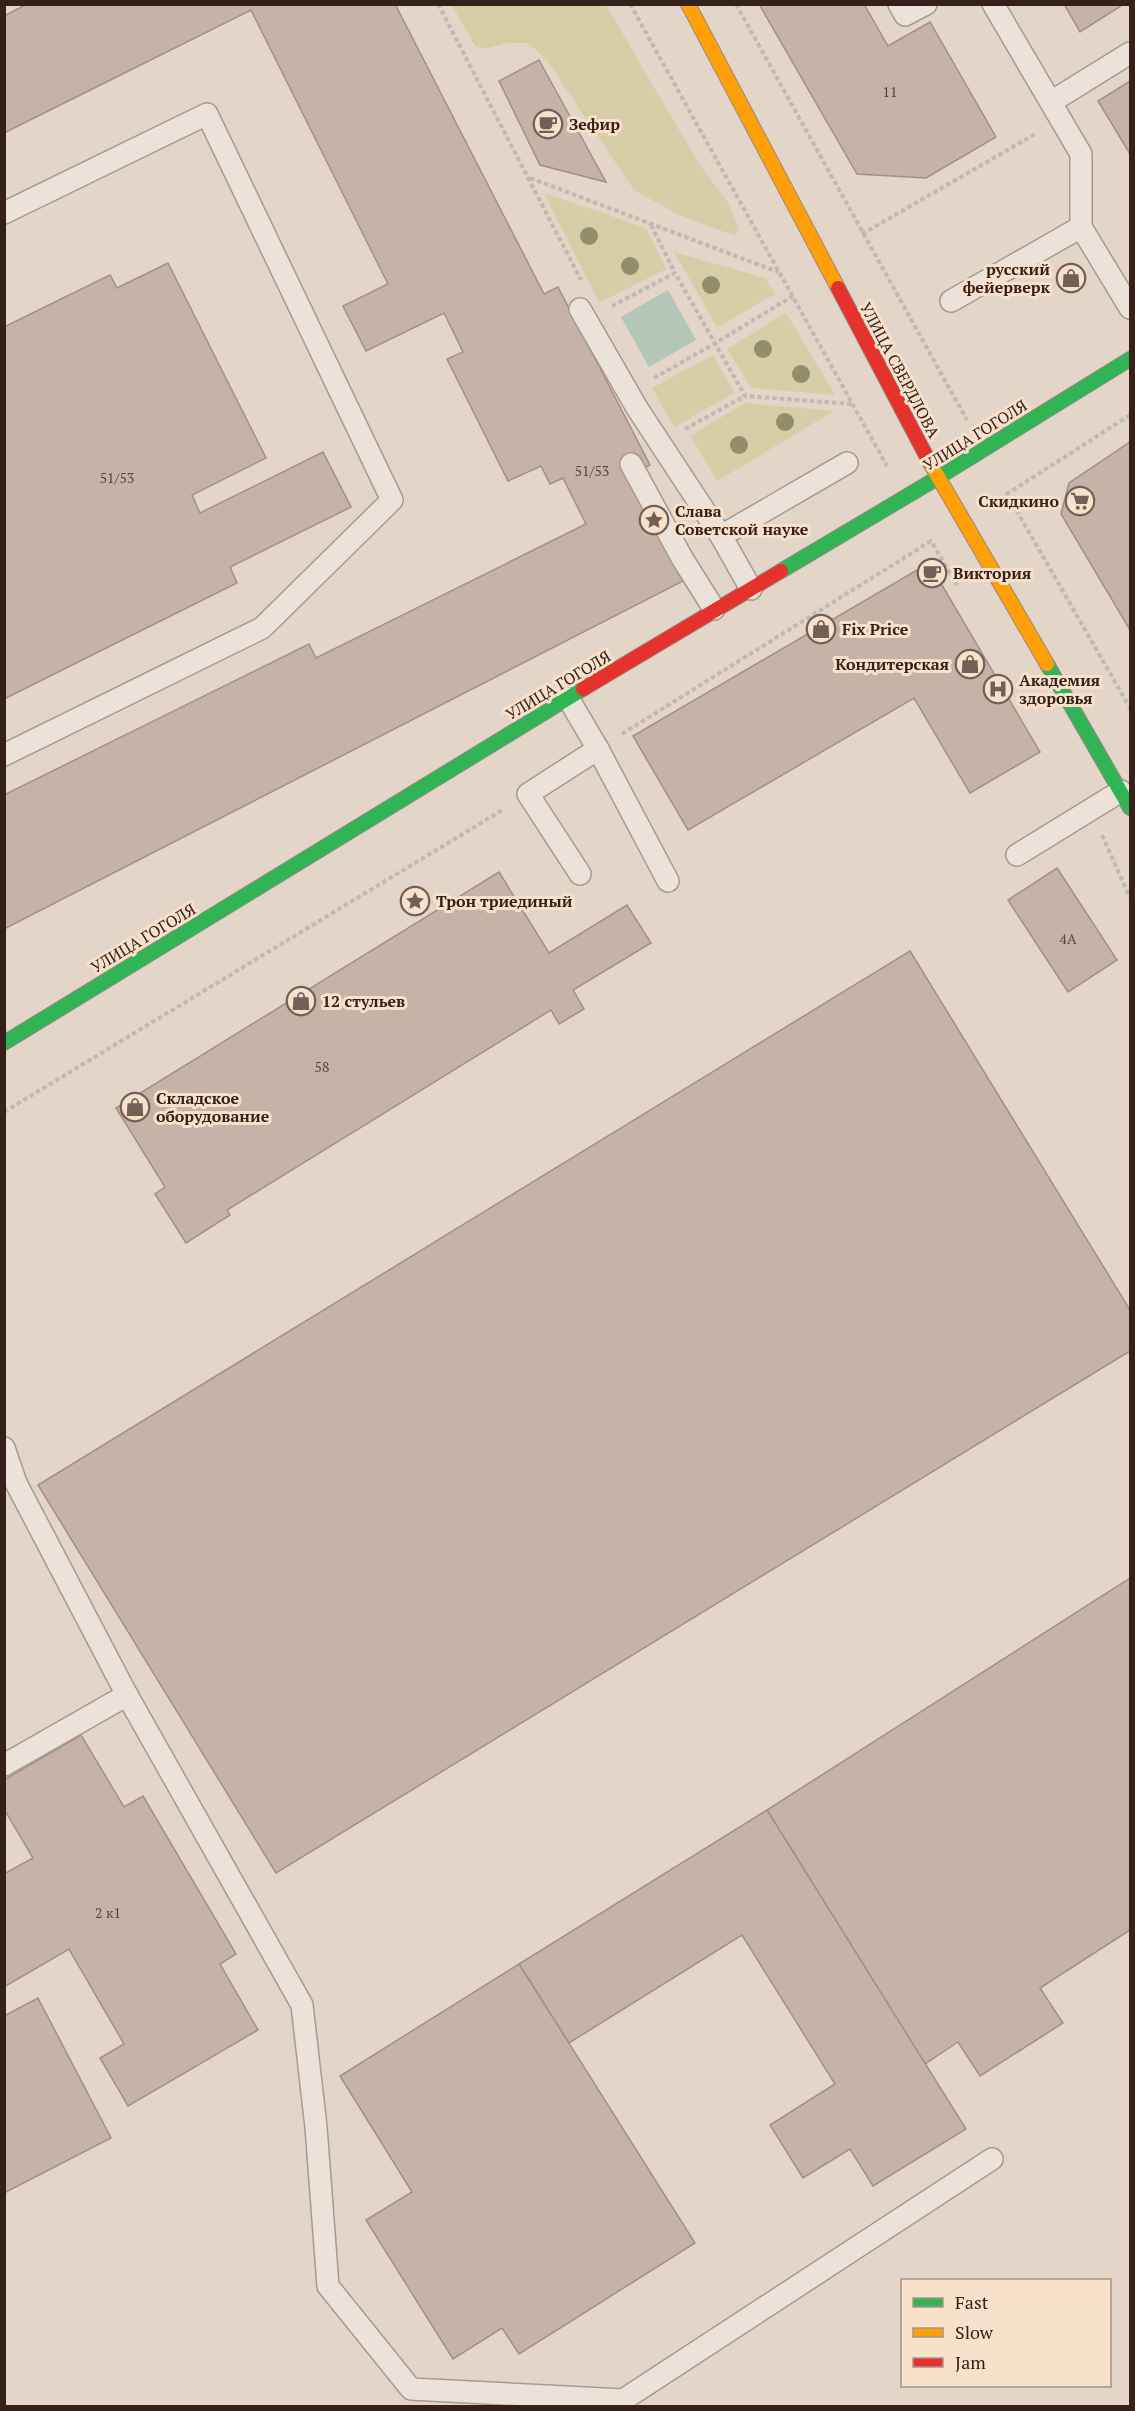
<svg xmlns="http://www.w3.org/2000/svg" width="1135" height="2411" viewBox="0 0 1135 2411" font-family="'PT Serif',serif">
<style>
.green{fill:#d7cea8}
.water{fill:#b3c6b7}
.building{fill:#c7b2a7;stroke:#a29087;stroke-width:1.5}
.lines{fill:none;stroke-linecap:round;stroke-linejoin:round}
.lane-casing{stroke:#a79b91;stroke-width:24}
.fast-casing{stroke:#978a81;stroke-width:16}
.slow-casing{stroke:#978a81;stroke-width:16}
.jam-casing{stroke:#978a81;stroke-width:16}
.path{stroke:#c3b9b1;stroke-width:4;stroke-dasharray:4.5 3;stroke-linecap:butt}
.lane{stroke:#ebe2d9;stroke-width:21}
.fast{stroke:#30b455;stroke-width:14}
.slow{stroke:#ff9f0a;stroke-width:14}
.jam{stroke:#e5322d;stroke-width:14}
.tree{fill:#928d6b}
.labels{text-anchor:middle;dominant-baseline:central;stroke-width:6;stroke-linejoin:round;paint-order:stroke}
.number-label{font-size:14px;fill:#5a453d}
.poi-label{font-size:16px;font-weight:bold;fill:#35211a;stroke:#f7e1ca;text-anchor:start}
.street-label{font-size:16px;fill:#35211a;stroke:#f7e1ca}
</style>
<rect width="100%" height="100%" fill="#e3d5c7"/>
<g class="green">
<path d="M452 5H606L699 164 729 204 739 230 735 236 677 214 634 190 546 59 528 43H506L485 49 475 46Z"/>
<path d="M544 193 646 228 666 269 599 303Z"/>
<path d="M674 252 765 278 775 294 717 327Z"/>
<path d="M786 313 835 395 751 388 727 349Z"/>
<path d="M713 355 734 393 674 427 652 388Z"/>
<path d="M745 403 834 411 717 481 690 436Z"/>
</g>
<path class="water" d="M668 290 696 340 649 367 621 317Z"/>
<g class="building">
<path d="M27 4H395L544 294 558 287 650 465 631 475 685 580 4 929V795L309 644 316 658 586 524 563 478 550 484 541 466 508 481 447 359 463 352 444 313 366 351 343 306 388 284 251 10 4 133V16Z"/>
<path d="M759 4H864L888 46 930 22 996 137 926 178 857 174Z"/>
<path d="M1064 4H1124L1080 32Z"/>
<path d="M539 60 606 182 540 165 499 81Z"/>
<path d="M1130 81V154L1098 101Z"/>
<path d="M168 263 266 458 192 495 200 513 323 452 351 507 230 567 237 583 4 699V327L110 275 117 288Z"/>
<path d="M1130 442V630L1061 514 1069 483Z"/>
<path d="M929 563 1040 752 970 793 914 698 688 830 633 736Z"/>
<path d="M1057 868 1117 960 1068 992 1008 900Z"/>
<path d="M499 872 549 953 627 905 651 943 573 990 584 1009 559 1024 551 1010 227 1210 230 1215 186 1243 155 1194 165 1187 116 1108Z"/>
<path d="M910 951 1130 1310V1351L276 1873 38 1485Z"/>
<path d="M1130 1578V1930L1040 1988 1063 2023 980 2076 958 2042 925 2064 767 1810Z"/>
<path d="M81 1735 124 1807 143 1796 236 1954 220 1964 258 2030 128 2106 100 2058 124 2044 69 1949 4 1987V1874L33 1858 4 1809V1780Z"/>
<path d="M767 1810 966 2129 873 2186 850 2149 803 2178 770 2125 835 2084 742 1935 569 2043 519 1964Z"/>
<path d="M519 1964 695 2243 519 2354 502 2328 453 2359 366 2220 412 2192 340 2076Z"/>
<path d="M38 1998 111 2138 4 2193V2016Z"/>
</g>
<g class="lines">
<g class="lane-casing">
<g id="lane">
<path d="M899 4 905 15 926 4"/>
<path d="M993 4 1081 154V227L1130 308"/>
<path d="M1051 102 1130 53"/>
<path d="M4 213 207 114 392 500 262 628 4 755"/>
<path d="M951 301 1081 227"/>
<path d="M580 309 637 408 721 536 751 589"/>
<path d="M631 464 682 558 714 609"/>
<path d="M721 536 847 463"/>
<path d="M568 698 598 749 528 794 580 874"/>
<path d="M598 749 668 881"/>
<path d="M1017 855 1121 791"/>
<path d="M4 1448 16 1483 127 1695 302 2005 316 2127 328 2286 411 2389 623 2400 992 2159"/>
<path d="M4 1765 127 1695"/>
</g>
</g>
<g class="fast-casing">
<g id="fast">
<path d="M939 477 1130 359"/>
<path d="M781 571 939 477"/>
<path d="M1047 664 1130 808"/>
<path d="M4 1043 583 689"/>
</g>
</g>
<g class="slow-casing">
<g id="slow">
<path d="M688 4 838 288"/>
<path d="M930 463 1047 664"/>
</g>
</g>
<g class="jam-casing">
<g id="jam">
<path d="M838 288 930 463"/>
<path d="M583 689 781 571"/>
</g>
</g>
<g class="path">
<path d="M438 4 581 280"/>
<path d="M630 4 887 466"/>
<path d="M736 4 967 420"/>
<path d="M530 178 778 272"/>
<path d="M651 225 675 273"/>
<path d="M862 234 1035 134"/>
<path d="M612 306 675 273 745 396 852 404"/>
<path d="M654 378 714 344 793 296"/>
<path d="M1130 415 1007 494 1130 708"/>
<path d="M685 429 745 396"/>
<path d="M622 734 931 541 957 585"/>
<path d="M1102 835 1130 898"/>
<path d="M4 1112 504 809"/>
</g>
<use href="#lane" class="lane"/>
<use href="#fast" class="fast"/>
<use href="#slow" class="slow"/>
<use href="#jam" class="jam"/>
</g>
<g class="tree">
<circle cx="589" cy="236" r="9"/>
<circle cx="630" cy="266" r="9"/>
<circle cx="711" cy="285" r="9"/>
<circle cx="763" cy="349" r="9"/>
<circle cx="801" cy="374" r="9"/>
<circle cx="785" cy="422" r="9"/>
<circle cx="739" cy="445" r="9"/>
</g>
<defs>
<g id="cafe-ring" transform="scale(1.5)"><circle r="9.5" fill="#f7e1ca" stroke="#726057" stroke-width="1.5"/><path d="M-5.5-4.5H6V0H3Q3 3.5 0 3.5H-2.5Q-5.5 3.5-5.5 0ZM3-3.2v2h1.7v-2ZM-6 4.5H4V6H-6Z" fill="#726057"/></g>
<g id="shop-ring" transform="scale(1.5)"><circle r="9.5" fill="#f7e1ca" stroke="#726057" stroke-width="1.5"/><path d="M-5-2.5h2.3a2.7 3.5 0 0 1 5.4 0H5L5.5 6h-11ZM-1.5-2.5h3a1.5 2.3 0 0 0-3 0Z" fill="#726057"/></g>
<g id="supermarket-ring" transform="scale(1.5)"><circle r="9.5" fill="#f7e1ca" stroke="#726057" stroke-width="1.5"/><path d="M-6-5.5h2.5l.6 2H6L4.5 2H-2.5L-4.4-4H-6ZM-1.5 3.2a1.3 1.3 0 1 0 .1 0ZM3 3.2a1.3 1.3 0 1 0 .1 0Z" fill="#726057"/></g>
<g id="sight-ring" transform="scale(1.5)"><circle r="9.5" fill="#f7e1ca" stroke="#726057" stroke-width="1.5"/><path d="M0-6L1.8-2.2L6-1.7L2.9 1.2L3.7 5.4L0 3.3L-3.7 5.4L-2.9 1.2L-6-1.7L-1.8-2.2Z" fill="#726057"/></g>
<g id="hospital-ring" transform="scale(1.5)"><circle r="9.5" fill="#f7e1ca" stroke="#726057" stroke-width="1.5"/><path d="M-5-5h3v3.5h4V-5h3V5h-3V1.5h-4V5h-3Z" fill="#726057"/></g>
</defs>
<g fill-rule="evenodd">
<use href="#cafe-ring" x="548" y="124"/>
<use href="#shop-ring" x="1071" y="278"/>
<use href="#supermarket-ring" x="1080" y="501"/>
<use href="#sight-ring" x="654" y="520"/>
<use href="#cafe-ring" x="932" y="573"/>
<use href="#shop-ring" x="821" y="629"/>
<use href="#shop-ring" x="970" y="664"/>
<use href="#hospital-ring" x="998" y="689"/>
<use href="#sight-ring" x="415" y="901"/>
<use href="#shop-ring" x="301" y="1001"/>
<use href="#shop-ring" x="135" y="1107"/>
</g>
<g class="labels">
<g class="number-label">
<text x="890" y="91">11</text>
<text x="592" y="470">51/53</text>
<text x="117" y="477">51/53</text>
<text x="1068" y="938">4А</text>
<text x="322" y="1066">58</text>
<text x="108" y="1912">2 к1</text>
</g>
<g class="poi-label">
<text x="569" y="124">Зефир</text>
<text x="1050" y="269" text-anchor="end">русский<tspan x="1050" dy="18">фейерверк</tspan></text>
<text x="1059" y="501" text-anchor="end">Скидкино</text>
<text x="675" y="511">Слава<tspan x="675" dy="18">Советской науке</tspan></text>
<text x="953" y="573">Виктория</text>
<text x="842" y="629">Fix Price</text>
<text x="949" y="664" text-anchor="end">Кондитерская</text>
<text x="1019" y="680">Академия<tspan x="1019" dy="18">здоровья</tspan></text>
<text x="436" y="901">Трон триединый</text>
<text x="322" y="1001">12 стульев</text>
<text x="156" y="1098">Складское<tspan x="156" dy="18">оборудование</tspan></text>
</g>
<g class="street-label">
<text transform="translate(900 370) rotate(62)">УЛИЦА СВЕРДЛОВА</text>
<text transform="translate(975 435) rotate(-32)">УЛИЦА ГОГОЛЯ</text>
<text transform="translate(558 685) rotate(-31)">УЛИЦА ГОГОЛЯ</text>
<text transform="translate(143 938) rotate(-31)">УЛИЦА ГОГОЛЯ</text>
</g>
</g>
<rect width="1135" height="2411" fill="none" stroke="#35211a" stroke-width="12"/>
<rect x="901" y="2279" width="210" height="108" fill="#f7e1ca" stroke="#a99484" stroke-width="1.5"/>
<rect x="913" y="2298" width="30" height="9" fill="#30b455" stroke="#a99484" stroke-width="1.5"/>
<text x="955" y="2309" font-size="18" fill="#35211a">Fast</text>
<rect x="913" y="2328" width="30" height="9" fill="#ff9f0a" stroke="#a99484" stroke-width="1.5"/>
<text x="955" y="2339" font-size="18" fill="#35211a">Slow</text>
<rect x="913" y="2358" width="30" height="9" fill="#e5322d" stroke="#a99484" stroke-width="1.5"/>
<text x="955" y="2369" font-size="18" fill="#35211a">Jam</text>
</svg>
